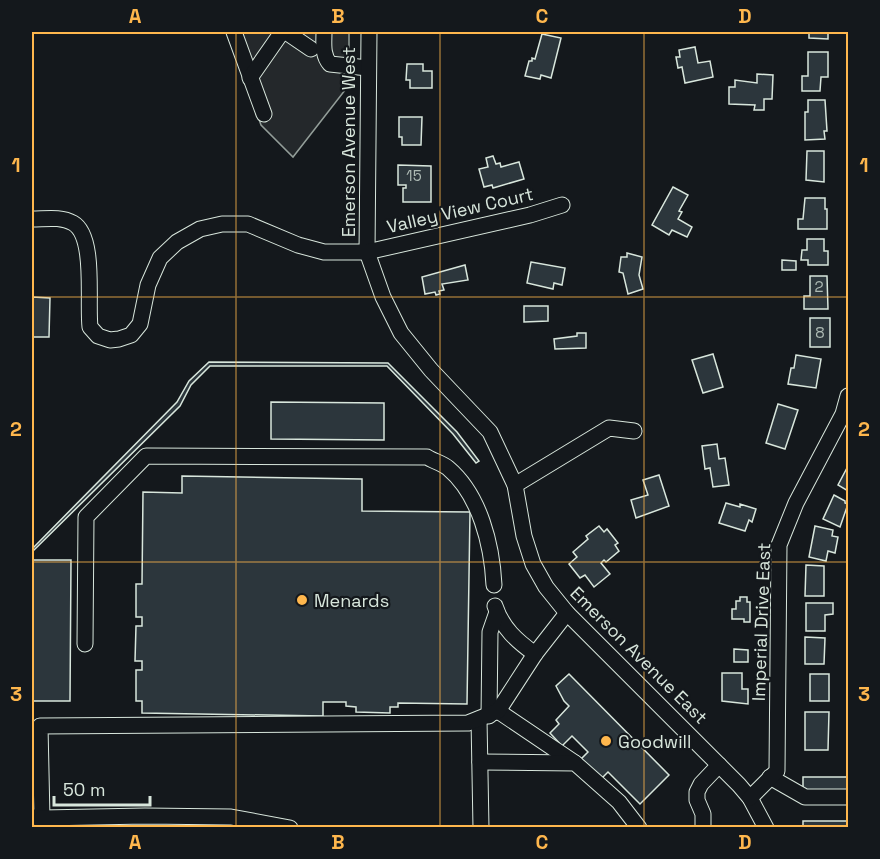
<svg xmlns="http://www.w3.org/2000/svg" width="880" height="859" viewBox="0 0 880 859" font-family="'Space Grotesk',sans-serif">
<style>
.parking{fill:#24282b;stroke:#939e99;stroke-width:1.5}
.building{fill:#2c363c;stroke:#d8e6dc;stroke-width:1.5}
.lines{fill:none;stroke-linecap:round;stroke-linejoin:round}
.minor-casing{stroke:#d8e6dc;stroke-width:17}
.minor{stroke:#14181c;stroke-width:15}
.grid{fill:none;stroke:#ffb74d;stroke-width:1.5;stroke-opacity:0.55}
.poi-dot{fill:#ffb74d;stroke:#14181c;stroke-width:2}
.labels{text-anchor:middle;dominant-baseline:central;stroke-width:4.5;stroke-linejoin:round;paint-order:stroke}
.number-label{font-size:15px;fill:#adbab4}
.street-label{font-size:18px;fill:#d8e6dc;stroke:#14181c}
.poi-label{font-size:18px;fill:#d8e6dc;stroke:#14181c;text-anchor:start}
.neatline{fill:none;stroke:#ffb74d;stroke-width:2}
.grid-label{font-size:20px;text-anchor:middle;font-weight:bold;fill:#ffb74d}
</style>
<rect width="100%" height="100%" fill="#14181c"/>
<path class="parking" d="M229 32H349V85L293 157 261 125Z"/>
<g class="building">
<path d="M798 32H828V39L809 38V32Z"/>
<path d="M542 34 561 38 551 78 541 75 540 79 525 76 529 61H532V58L535 59Z"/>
<path d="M695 47 698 63 710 61 713 77 685 83 682 67 678 68 676 57H680L679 50Z"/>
<path d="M808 52H828V77H821L820 91H802V76H808Z"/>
<path d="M407 64H423V71H432V88H410V80H406Z"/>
<path d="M757 74 773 75 772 99H764V110H754L755 105 729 104V87H735V80L757 83Z"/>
<path d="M808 100H825L827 131H824L825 139 805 140V112H808Z"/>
<path d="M399 117H422L421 145H402V137H399Z"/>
<path d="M807 151H824V182L806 180Z"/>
<path d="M493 156 496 164 500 163 501 167 519 162 524 179 493 188 492 185 484 187 479 169 488 167 486 158Z"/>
<path d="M398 165 431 166V202H403V188H406V185H398Z"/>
<path d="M673 187 688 195 679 211 682 212 678 219 692 227 687 237 672 230 669 235 652 225Z"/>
<path d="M805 198H825V209H827V229H798V219H803Z"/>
<path d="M807 239H824V251H828V265H808V260H801L802 250H807Z"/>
<path d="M627 253 642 257 639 275 643 289 628 294 623 273 619 272 621 257H627Z"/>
<path d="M782 260 796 261V270H782Z"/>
<path d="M531 262 565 268 562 285 554 283 553 289 527 283Z"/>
<path d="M465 265 468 280 442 284 444 290 439 291 440 294 436 295 435 292 425 294 422 277Z"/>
<path d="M810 276H827L828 309H804V296H810Z"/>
<path d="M32 297 50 298 49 337H32Z"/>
<path d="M524 306H548V321L524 322Z"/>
<rect x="810" y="318" width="20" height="29"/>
<path d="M577 333H586V348L555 349 554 339 577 336Z"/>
<path d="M713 354 723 387 703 393 692 360Z"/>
<path d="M796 355 821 359 816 388 788 384 791 368H794Z"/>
<path d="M209 362 388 363 457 432 479 461 476 463 453 434 387 366H210L191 385 180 406 32 552V549L177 402 189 381Z"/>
<path d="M271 402 384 403V440L271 439Z"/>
<path d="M778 404 798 410 785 449 766 443Z"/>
<path d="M717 444 719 459 725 458 729 485 713 487 710 468 705 469 702 446Z"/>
<path d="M848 466V491L838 485Z"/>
<path d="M659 475 669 506 636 518 631 500 648 495 643 480Z"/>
<path d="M182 476 362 479V511L470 512 467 704 398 703V707H390V713L356 712V707L346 706V702H323V716L142 713V701H136V670H142V661H135L136 626H142V617H136V584H142L143 492 182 493Z"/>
<path d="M834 495 845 501V503L848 504 840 527 823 519Z"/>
<path d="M726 503 740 507V504L756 509 752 522 749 520 745 531 719 523Z"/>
<path d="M599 526 604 532 607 529 618 543 615 545 619 551 606 562 604 560 601 563 610 574 594 587 585 575 580 578 569 564 577 557 573 552 588 539 586 536Z"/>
<path d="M815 526 833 530 832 536 838 537 835 553 828 551 826 561 809 557Z"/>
<path d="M32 560H71L70 701H32Z"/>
<path d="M806 565 824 566V596H805Z"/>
<path d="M740 597H747V602H750V622H744V619H732V609H736V601H740Z"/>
<path d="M806 603H833V614L825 615V631H806Z"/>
<path d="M805 637 825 638 824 664H805Z"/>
<path d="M734 649 748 650V662H734Z"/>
<path d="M722 673H742V689H748V704L722 701Z"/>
<path d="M569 674 669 775 640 804 608 772 601 779 581 759 588 752 572 736 562 746 550 733 559 724 556 720 569 706 564 701 556 686Z"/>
<rect x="810" y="674" width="19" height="27"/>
<path d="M805 712H829L828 750H805Z"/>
<rect x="803" y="777" width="45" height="13"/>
<rect x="803" y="821" width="45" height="7"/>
</g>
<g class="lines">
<g class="minor-casing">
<g id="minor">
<path d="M234 32 264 114"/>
<path d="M286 32 311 49"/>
<path d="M324 32C324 43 322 55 330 64L368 68"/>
<path d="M369 32 367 252 383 297 401 333 431 370 490 432 515 485 524 536 533 564 546 587 567 613 739 785 750 798 766 828"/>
<path d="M250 78 282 32"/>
<path d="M32 219C45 219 61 216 73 223 96 236 87 302 90 327L98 336 110 340 119 339 131 335 140 324 148 285 160 258 177 242 200 229 222 224H248L298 245 324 252H367L530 215 562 205"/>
<path d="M515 485 609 428 634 431"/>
<path d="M495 606C502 628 517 641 535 654"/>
<path d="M85 644 86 517 146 456 427 457C433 461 442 463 448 468 480 495 492 545 494 585"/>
<path d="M498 711 575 763"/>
<path d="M489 716 490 632 497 612"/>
<path d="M479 719 481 828"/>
<path d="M480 762 575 763 619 802 639 828"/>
<path d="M770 777 805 797H848"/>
<path d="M750 798 777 771 779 545 796 503 843 414 848 396"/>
<path d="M32 817 42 818 40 726 468 723 498 711 535 654 567 613"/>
<path d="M42 827V818L145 816 231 817 290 828"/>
<path d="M703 828V814L697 800V792L701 784 719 765"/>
</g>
</g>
<use href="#minor" class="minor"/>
</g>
<path class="grid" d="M236 32V828M440 32V828M644 32V828M32 297H848M32 562H848"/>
<g class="poi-dot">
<circle cx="302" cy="600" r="6"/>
<circle cx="606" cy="741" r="6"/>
</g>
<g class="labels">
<g class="number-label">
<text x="414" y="175">15</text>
<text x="819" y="286">2</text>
<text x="820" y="332">8</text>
</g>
<g class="street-label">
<text transform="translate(348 142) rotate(-90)">Emerson Avenue West</text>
<text transform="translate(460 210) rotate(-13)">Valley View Court</text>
<text transform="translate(761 622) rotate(-88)">Imperial Drive East</text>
<text transform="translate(639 655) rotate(45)">Emerson Avenue East</text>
</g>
<g class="poi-label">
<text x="314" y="600">Menards</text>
<text x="618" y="741">Goodwill</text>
</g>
</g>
<rect width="880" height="859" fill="none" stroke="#14181c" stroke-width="66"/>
<path d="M54 796v9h96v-9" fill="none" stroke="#d8e6dc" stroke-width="3"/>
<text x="63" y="796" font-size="18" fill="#d8e6dc" stroke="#14181c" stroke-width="4.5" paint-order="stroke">50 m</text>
<rect x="33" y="33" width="814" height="793" class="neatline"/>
<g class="grid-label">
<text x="135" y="23">A</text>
<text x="338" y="23">B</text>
<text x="542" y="23">C</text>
<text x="745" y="23">D</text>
<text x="16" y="172">1</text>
<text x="864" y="172">1</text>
<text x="16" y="436">2</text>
<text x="864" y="436">2</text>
<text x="16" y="701">3</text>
<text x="864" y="701">3</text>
<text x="135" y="849">A</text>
<text x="338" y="849">B</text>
<text x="542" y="849">C</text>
<text x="745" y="849">D</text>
</g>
</svg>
